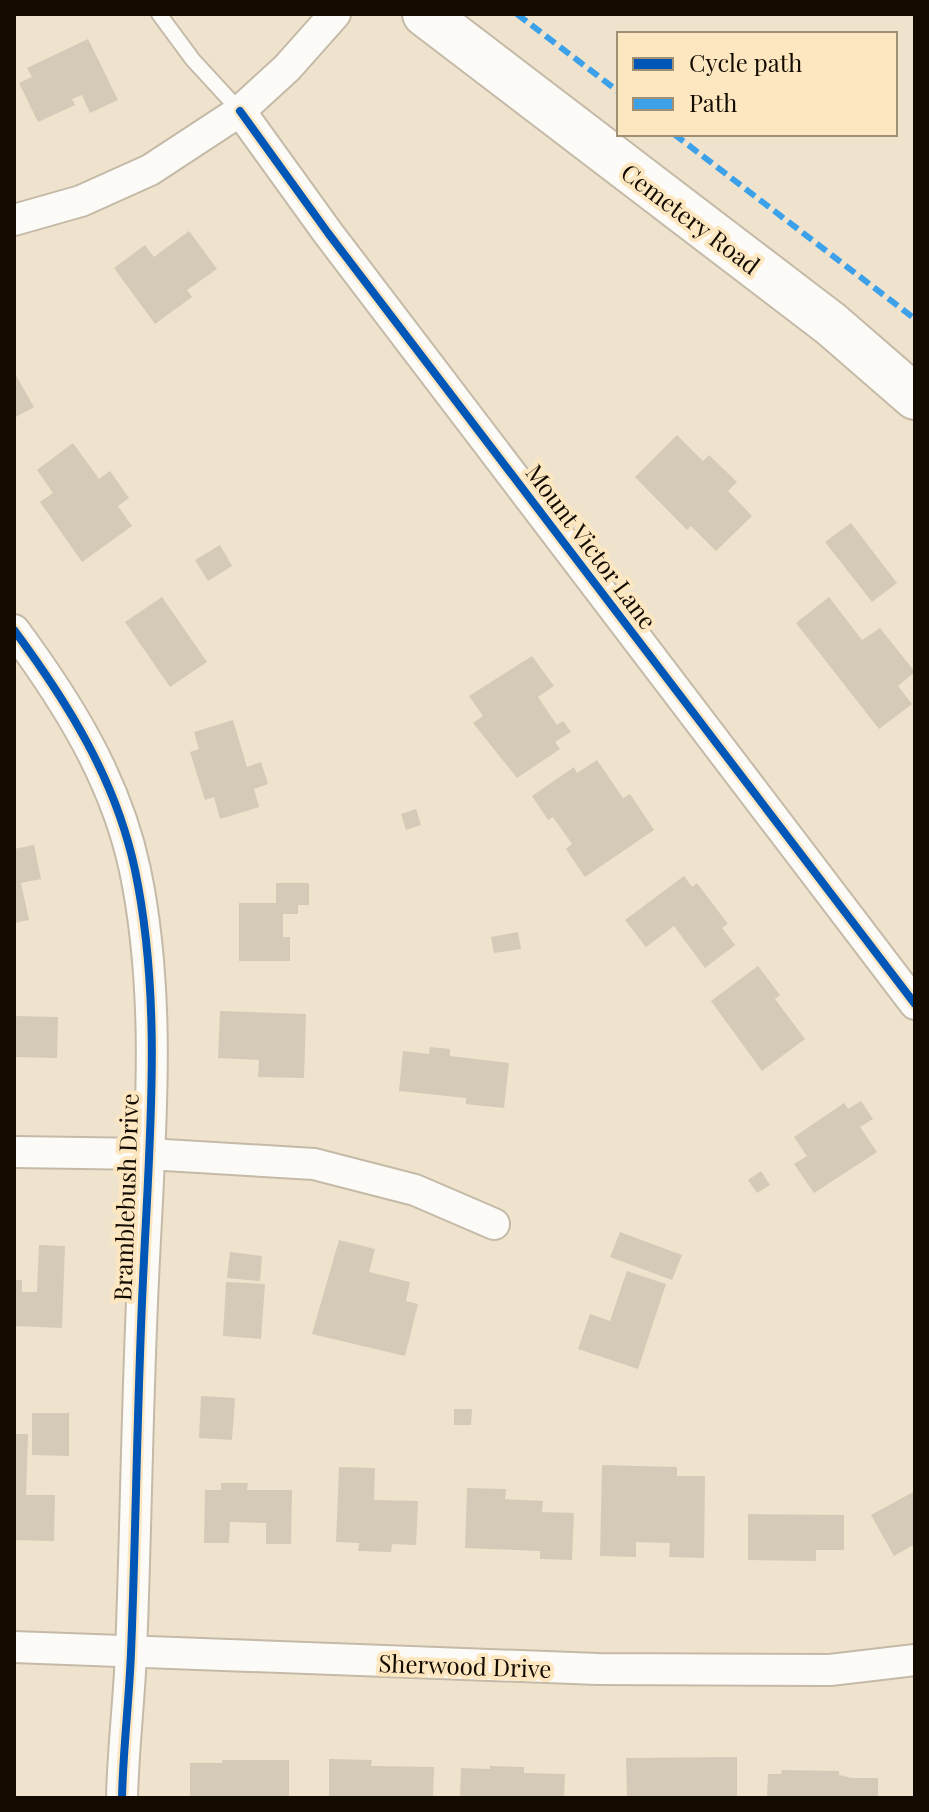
<svg xmlns="http://www.w3.org/2000/svg" width="929" height="1812" viewBox="0 0 929 1812" font-family="'Playfair Display',serif">
<style>
.building{fill:#d5cab7}
.lines{fill:none;stroke-linecap:round;stroke-linejoin:round}
.lane-casing{stroke:#c4baa7;stroke-width:18}
.street-casing{stroke:#c4baa7;stroke-width:34}
.primary-casing{stroke:#c4baa7;stroke-width:48}
.lane{stroke:#fdfbf8;stroke-width:14}
.street{stroke:#fdfbf8;stroke-width:30}
.primary{stroke:#fdfbf8;stroke-width:44}
.quiet{stroke:#3da1e9;stroke-width:6;stroke-dasharray:12 6;stroke-linecap:butt}
.cycleway-casing{stroke:#fde7c0;stroke-width:13}
.cycleway{stroke:#0057b8;stroke-width:8}
.labels{text-anchor:middle;dominant-baseline:central;stroke-width:8;stroke-linejoin:round;paint-order:stroke}
.street-label{font-size:24px;fill:#130a00;stroke:#fde7c0}
</style>
<rect width="100%" height="100%" fill="#efe3ce"/>
<g class="building">
<path d="M88 39 118 100 90 113 82 95 72 99 75 105 38 122 19 83 32 77 27 68Z"/>
<path d="M189 231 217 269 187 290 192 297 155 324 114 268 145 245 154 257Z"/>
<path d="M14 372 34 407 14 418Z"/>
<path d="M677 435 703 461 709 455 737 482 728 491 752 516 716 551 691 526 687 530 635 477Z"/>
<path d="M73 443 99 479 110 471 129 498 118 506 132 526 82 562 40 502 53 493 37 470Z"/>
<path d="M851 523 897 583 872 602 825 542Z"/>
<path d="M220 545 232 566 208 581 195 560Z"/>
<path d="M162 597 207 662 170 687 125 622Z"/>
<path d="M829 597 862 640 880 628 915 672 898 686 912 704 879 729 796 623Z"/>
<path d="M532 656 554 686 538 697 557 725 563 721 571 732 555 742 560 749 517 778 473 723 483 716 469 696Z"/>
<path d="M233 720 247 767 261 762 268 784 254 789 259 807 220 819 214 797 205 800 190 752 199 749 194 732Z"/>
<path d="M597 760 623 798 630 794 654 830 585 877 566 849 572 844 553 817 548 820 532 796 574 767 577 773Z"/>
<path d="M416 809 421 825 406 830 401 814Z"/>
<path d="M34 845 41 879 21 883 29 920 14 923V849Z"/>
<path d="M684 876 692 887 697 883 728 924 722 928 735 945 705 968 674 926 646 947 625 920Z"/>
<path d="M276 883H309V905H298V914H283V937H290V961H239V903H276Z"/>
<path d="M518 932 521 949 494 953 491 937Z"/>
<path d="M758 966 780 995 775 999 805 1039 762 1071 711 1001Z"/>
<path d="M220 1011 306 1014 304 1078 258 1077 259 1060 218 1058Z"/>
<path d="M14 1016 58 1017 57 1058 14 1057Z"/>
<path d="M430 1047 450 1049V1056L509 1063 504 1108 466 1104V1098L399 1091 403 1051 429 1054Z"/>
<path d="M861 1101 873 1119 860 1127 877 1152 814 1193 794 1164 807 1156 794 1137 844 1103 848 1109Z"/>
<path d="M761 1171 770 1185 757 1193 748 1180Z"/>
<path d="M620 1232 682 1255 672 1280 610 1257Z"/>
<path d="M339 1240 375 1249 369 1272 410 1282 406 1301 418 1304 405 1356 312 1334Z"/>
<path d="M39 1245 65 1246 62 1328 14 1326V1280H22V1292H37Z"/>
<path d="M230 1252 262 1256 260 1281 227 1278Z"/>
<path d="M627 1271 666 1284 638 1369 578 1349 590 1314 610 1321Z"/>
<path d="M226 1282 265 1284 261 1339 223 1336Z"/>
<path d="M201 1396 235 1398 232 1440 199 1438Z"/>
<path d="M454 1409H472L471 1425H454Z"/>
<path d="M32 1413H69V1456L32 1455Z"/>
<path d="M14 1434H28L26 1495H55L54 1541 14 1540Z"/>
<path d="M602 1465 677 1467V1476H705L704 1558 669 1557 670 1543 636 1542V1557L600 1556Z"/>
<path d="M339 1467 375 1468 374 1500 418 1501 416 1545 392 1544 391 1552 358 1551 359 1543 336 1542Z"/>
<path d="M221 1483H248L247 1490H292L291 1544H266V1523L230 1522 229 1543H204L205 1490H221Z"/>
<path d="M467 1488 506 1489 505 1499 543 1501 542 1512 574 1513 572 1560 540 1559V1551L465 1548Z"/>
<path d="M915 1491V1544L894 1556 871 1515Z"/>
<path d="M748 1514 844 1515V1550H816V1561L748 1560Z"/>
<path d="M737 1757V1798H627L626 1758Z"/>
<path d="M329 1759 372 1760 371 1766 434 1767 433 1798H329Z"/>
<path d="M222 1760H289V1798H190V1763H222Z"/>
<path d="M490 1766 524 1767V1773L565 1774 564 1798H460L461 1768 490 1769Z"/>
<path d="M782 1770 839 1771V1775L852 1778H878V1798H767L768 1774H781Z"/>
</g>
<g class="lines">
<g class="lane-casing">
<path id="lane" d="M159 14 193 60 240 111"/>
</g>
<g class="street-casing">
<g id="street">
<path d="M240 111 328 233 915 1004"/>
<path d="M14 220 81 201 150 170 240 111 287 68 335 14"/>
<path d="M14 630C68 703 116 780 135 870 163 1003 149 1145 143 1280 137 1404 136 1529 131 1653 129 1702 123 1750 122 1798"/>
<path d="M14 1152 148 1154 314 1164 415 1190 494 1224"/>
<path d="M14 1647 598 1669 830 1670 915 1660"/>
</g>
</g>
<g class="primary-casing">
<path id="primary" d="M425 14 831 324 915 397"/>
</g>
<use href="#lane" class="lane"/>
<use href="#street" class="street"/>
<use href="#primary" class="primary"/>
<g class="quiet">
<path d="M517 14 619 92"/>
<path d="M674 134 915 319"/>
</g>
<g class="cycleway-casing">
<g id="cycleway">
<path d="M240 111 328 233 915 1004"/>
<path d="M14 630C68 703 116 780 135 870 163 1003 149 1145 143 1280 137 1404 136 1529 131 1653 129 1702 123 1750 122 1798"/>
</g>
</g>
<use href="#cycleway" class="cycleway"/>
</g>
<g class="labels">
<g class="street-label">
<text transform="translate(691 218) rotate(37)">Cemetery Road</text>
<text transform="translate(592 546) rotate(53)">Mount Victor Lane</text>
<text transform="translate(125 1197) rotate(-88)">Bramblebush Drive</text>
<text transform="translate(465 1665) rotate(2)">Sherwood Drive</text>
</g>
</g>
<rect width="929" height="1812" fill="none" stroke="#130a00" stroke-width="32"/>
<rect x="617" y="32" width="280" height="104" fill="#fde7c0" stroke="#9f8f73" stroke-width="2"/>
<rect x="633" y="58" width="40" height="12" fill="#0057b8" stroke="#9f8f73" stroke-width="2"/>
<text x="689" y="72" font-size="24" fill="#130a00">Cycle path</text>
<rect x="633" y="98" width="40" height="12" fill="#3da1e9" stroke="#9f8f73" stroke-width="2"/>
<text x="689" y="112" font-size="24" fill="#130a00">Path</text>
</svg>
